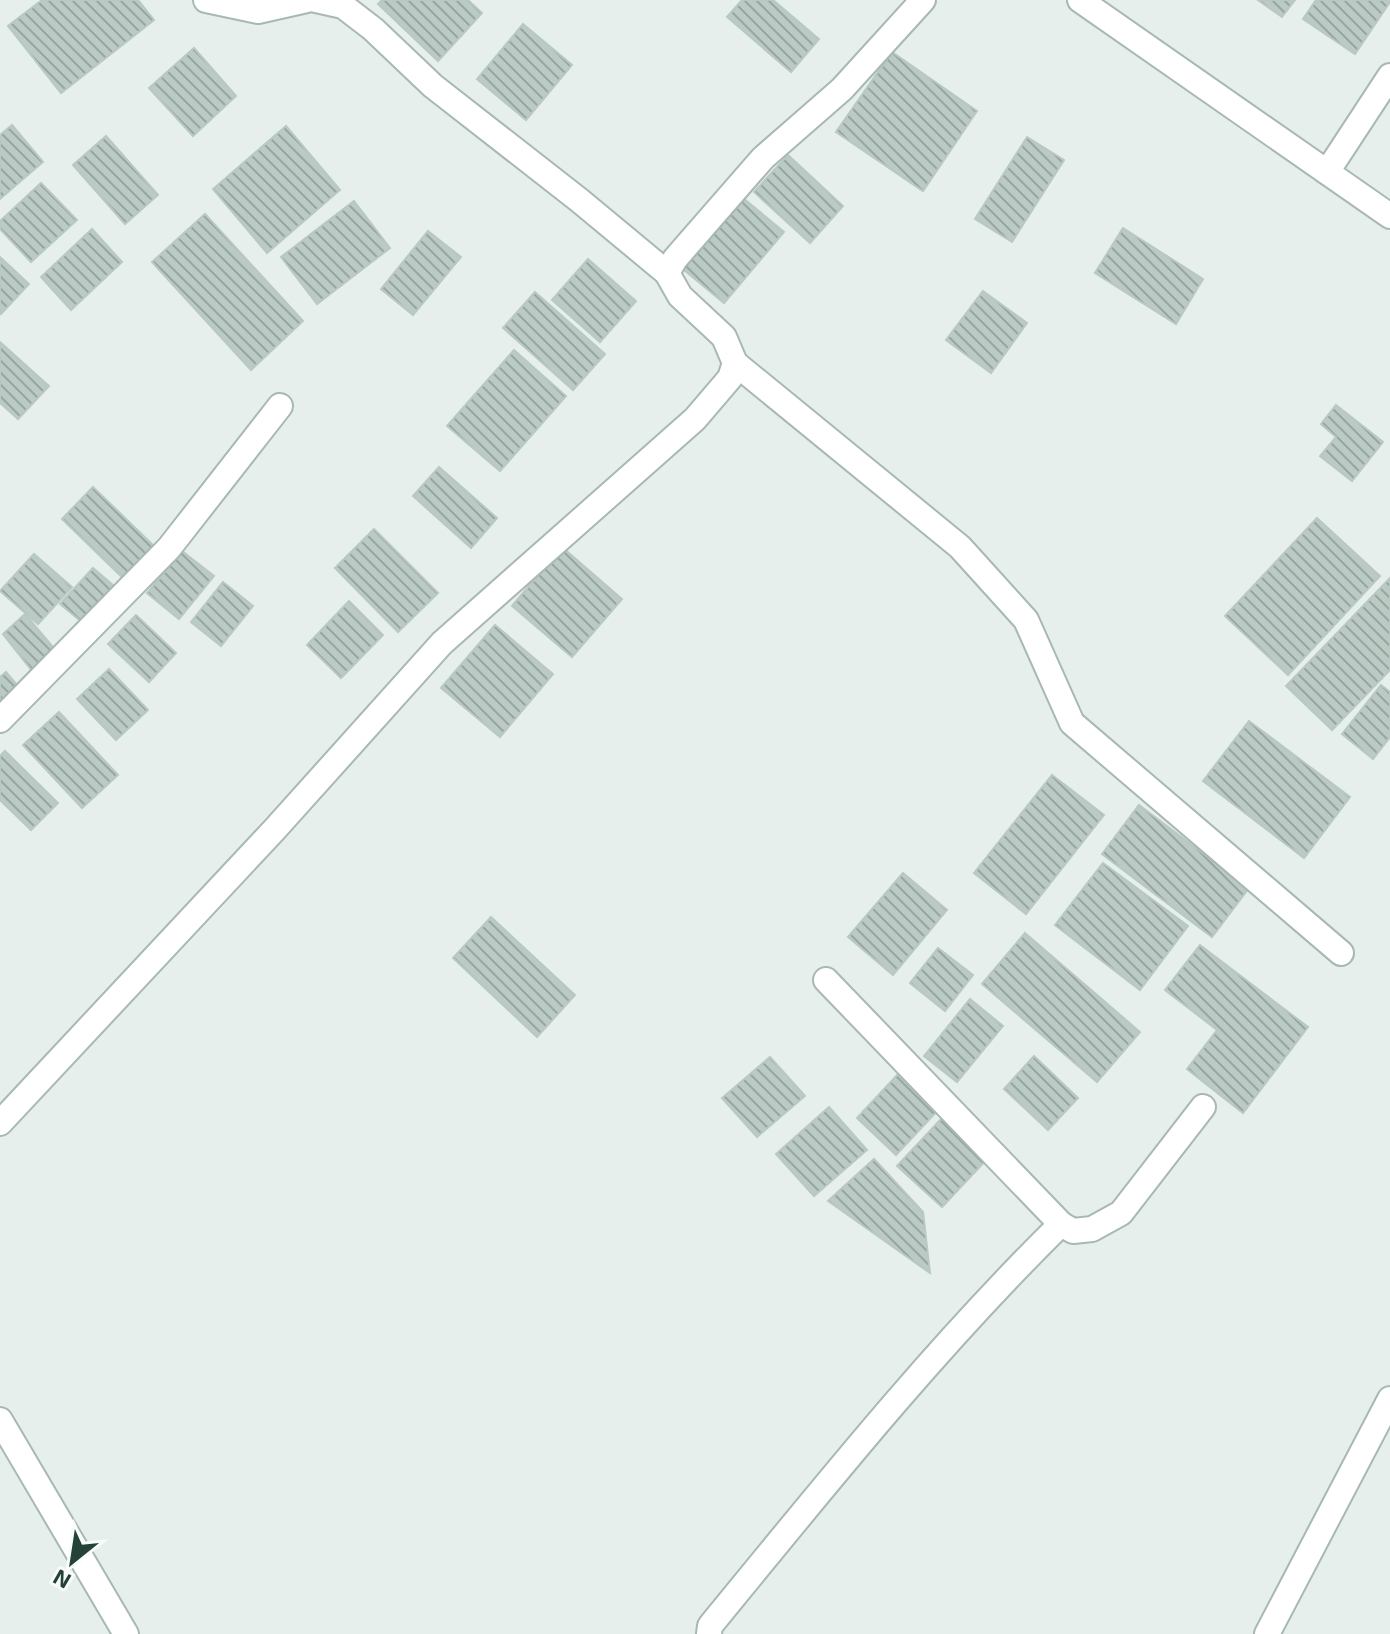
<svg xmlns="http://www.w3.org/2000/svg" width="1390" height="1634" viewBox="0 0 1390 1634" font-family="'Exo 2',sans-serif">
<style>
.building{fill:url(#building-back-hatch);stroke:#b8c9c2;stroke-width:2}
.lines{fill:none;stroke-linecap:round;stroke-linejoin:round}
.minor-casing{stroke:#a8b8b2;stroke-width:28}
.minor{stroke:#fff;stroke-width:24}
</style>
<defs>
<pattern id="building-back-hatch" width="6" height="6" patternUnits="userSpaceOnUse" patternTransform="scale(2)"><rect width="6" height="6" fill="#bbcac4"/><path d="M-1 5l2 2M0 0l6 6M5-1l2 2" fill="none" stroke="#98a6a0"/></pattern>
</defs>
<rect width="100%" height="100%" fill="#e6efeb"/>
<g class="building">
<path d="M42 0H138L154 20 61 93 8 26Z"/>
<path d="M382 0H468L482 13 438 61 378 4Z"/>
<path d="M742 0H773L819 39 791 72 727 17Z"/>
<path d="M1258 0H1295L1282 17Z"/>
<path d="M1316 0H1390V2L1355 54 1303 19Z"/>
<path d="M523 24 572 65 526 120 477 79Z"/>
<path d="M194 48 236 96 193 136 149 88Z"/>
<path d="M892 52 977 111 923 191 836 132Z"/>
<path d="M12 125 43 162 0 199V135Z"/>
<path d="M286 126 340 190 267 253 213 189Z"/>
<path d="M106 136 158 195 125 224 73 165Z"/>
<path d="M1027 137 1064 160 1012 242 975 219Z"/>
<path d="M788 155 843 206 810 243 754 192Z"/>
<path d="M41 183 77 220 31 262 0 229V221Z"/>
<path d="M743 198 784 232 724 303 683 269Z"/>
<path d="M354 201 390 248 317 304 281 257Z"/>
<path d="M205 214 303 321 251 370 152 262Z"/>
<path d="M1123 228 1203 279 1176 324 1095 273Z"/>
<path d="M92 229 122 262 71 310 41 277Z"/>
<path d="M428 231 461 257 413 315 381 289Z"/>
<path d="M0 257 29 284 1 314 0 312Z"/>
<path d="M588 259 636 301 600 342 552 300Z"/>
<path d="M983 291 1027 323 991 373 946 340Z"/>
<path d="M535 292 605 354 573 390 503 328Z"/>
<path d="M0 342 49 386 18 419 0 403Z"/>
<path d="M514 350 566 396 500 471 447 426Z"/>
<path d="M1336 405 1383 442 1352 481 1320 456 1336 437 1321 424Z"/>
<path d="M439 467 497 518 471 548 413 496Z"/>
<path d="M93 487 157 549 126 581 62 519Z"/>
<path d="M1317 518 1380 576 1288 675 1225 616Z"/>
<path d="M374 529 438 593 398 632 335 568Z"/>
<path d="M562 547 622 599 572 657 512 606Z"/>
<path d="M182 551 214 576 179 619 147 593Z"/>
<path d="M34 554 72 587 38 624 0 591Z"/>
<path d="M93 568 120 591 88 627 60 604Z"/>
<path d="M1390 578V670L1332 730 1286 686Z"/>
<path d="M223 582 253 606 221 646 191 622Z"/>
<path d="M349 601 383 635 341 678 307 645Z"/>
<path d="M25 614 57 652 33 672 3 634Z"/>
<path d="M136 615 176 653 149 682 108 644Z"/>
<path d="M495 625 553 674 500 737 441 688Z"/>
<path d="M109 669 148 710 116 740 77 699Z"/>
<path d="M6 672 22 691 0 710V677Z"/>
<path d="M1381 685 1390 692V737L1373 759 1342 734Z"/>
<path d="M59 712 118 775 82 808 23 745Z"/>
<path d="M1249 721 1350 797 1304 858 1203 781Z"/>
<path d="M5 751 58 803 31 830 0 800V756Z"/>
<path d="M1052 775 1104 815 1026 914 974 873Z"/>
<path d="M1139 805 1249 888 1212 937 1102 854Z"/>
<path d="M1103 863 1188 926 1140 990 1055 925Z"/>
<path d="M903 873 947 910 893 975 848 937Z"/>
<path d="M491 917 575 995 537 1037 453 958Z"/>
<path d="M1025 933 1140 1032 1097 1082 982 984Z"/>
<path d="M1200 945 1308 1027 1243 1113 1187 1069 1217 1030 1165 990Z"/>
<path d="M938 948 973 975 945 1011 910 983Z"/>
<path d="M970 999 1003 1026 957 1082 924 1056Z"/>
<path d="M1034 1056 1078 1098 1048 1130 1004 1089Z"/>
<path d="M770 1057 805 1096 757 1137 722 1098Z"/>
<path d="M900 1072 939 1109 896 1155 857 1118Z"/>
<path d="M829 1107 867 1150 814 1196 776 1154Z"/>
<path d="M943 1117 988 1158 942 1207 897 1166Z"/>
<path d="M874 1159 923 1212 930 1273 828 1201Z"/>
</g>
<g class="lines">
<g class="minor-casing">
<g id="minor">
<path d="M206 0 258 11 307 0"/>
<path d="M1080 0 1390 216"/>
<path d="M1327 172 1390 76"/>
<path d="M667 273 675 259 763 158 842 89 923 0"/>
<path d="M735 363 960 547 1026 620 1072 723 1341 953"/>
<path d="M0 720 169 548 280 406"/>
<path d="M826 980 1061 1224"/>
<path d="M0 1123 275 829 442 643 695 419 730 378 735 363 724 337 680 296 667 273 579 200 433 86 373 29 343 6 316 0"/>
<path d="M0 1420 126 1634"/>
<path d="M709 1634 710 1626C823 1488 934 1349 1061 1224L1073 1231 1092 1229 1121 1213 1203 1107"/>
<path d="M1267 1634 1390 1399"/>
</g>
</g>
<use href="#minor" class="minor"/>
</g>
<g transform="translate(72 1562) rotate(210)" stroke="#f7fbf9" stroke-width="6" paint-order="stroke">
<path d="M0-6L14 30L0 20L-14 30Z" fill="#24423a"/>
<text y="-12" font-size="22" font-weight="bold" text-anchor="middle" fill="#24423a">N</text>
</g>
</svg>
